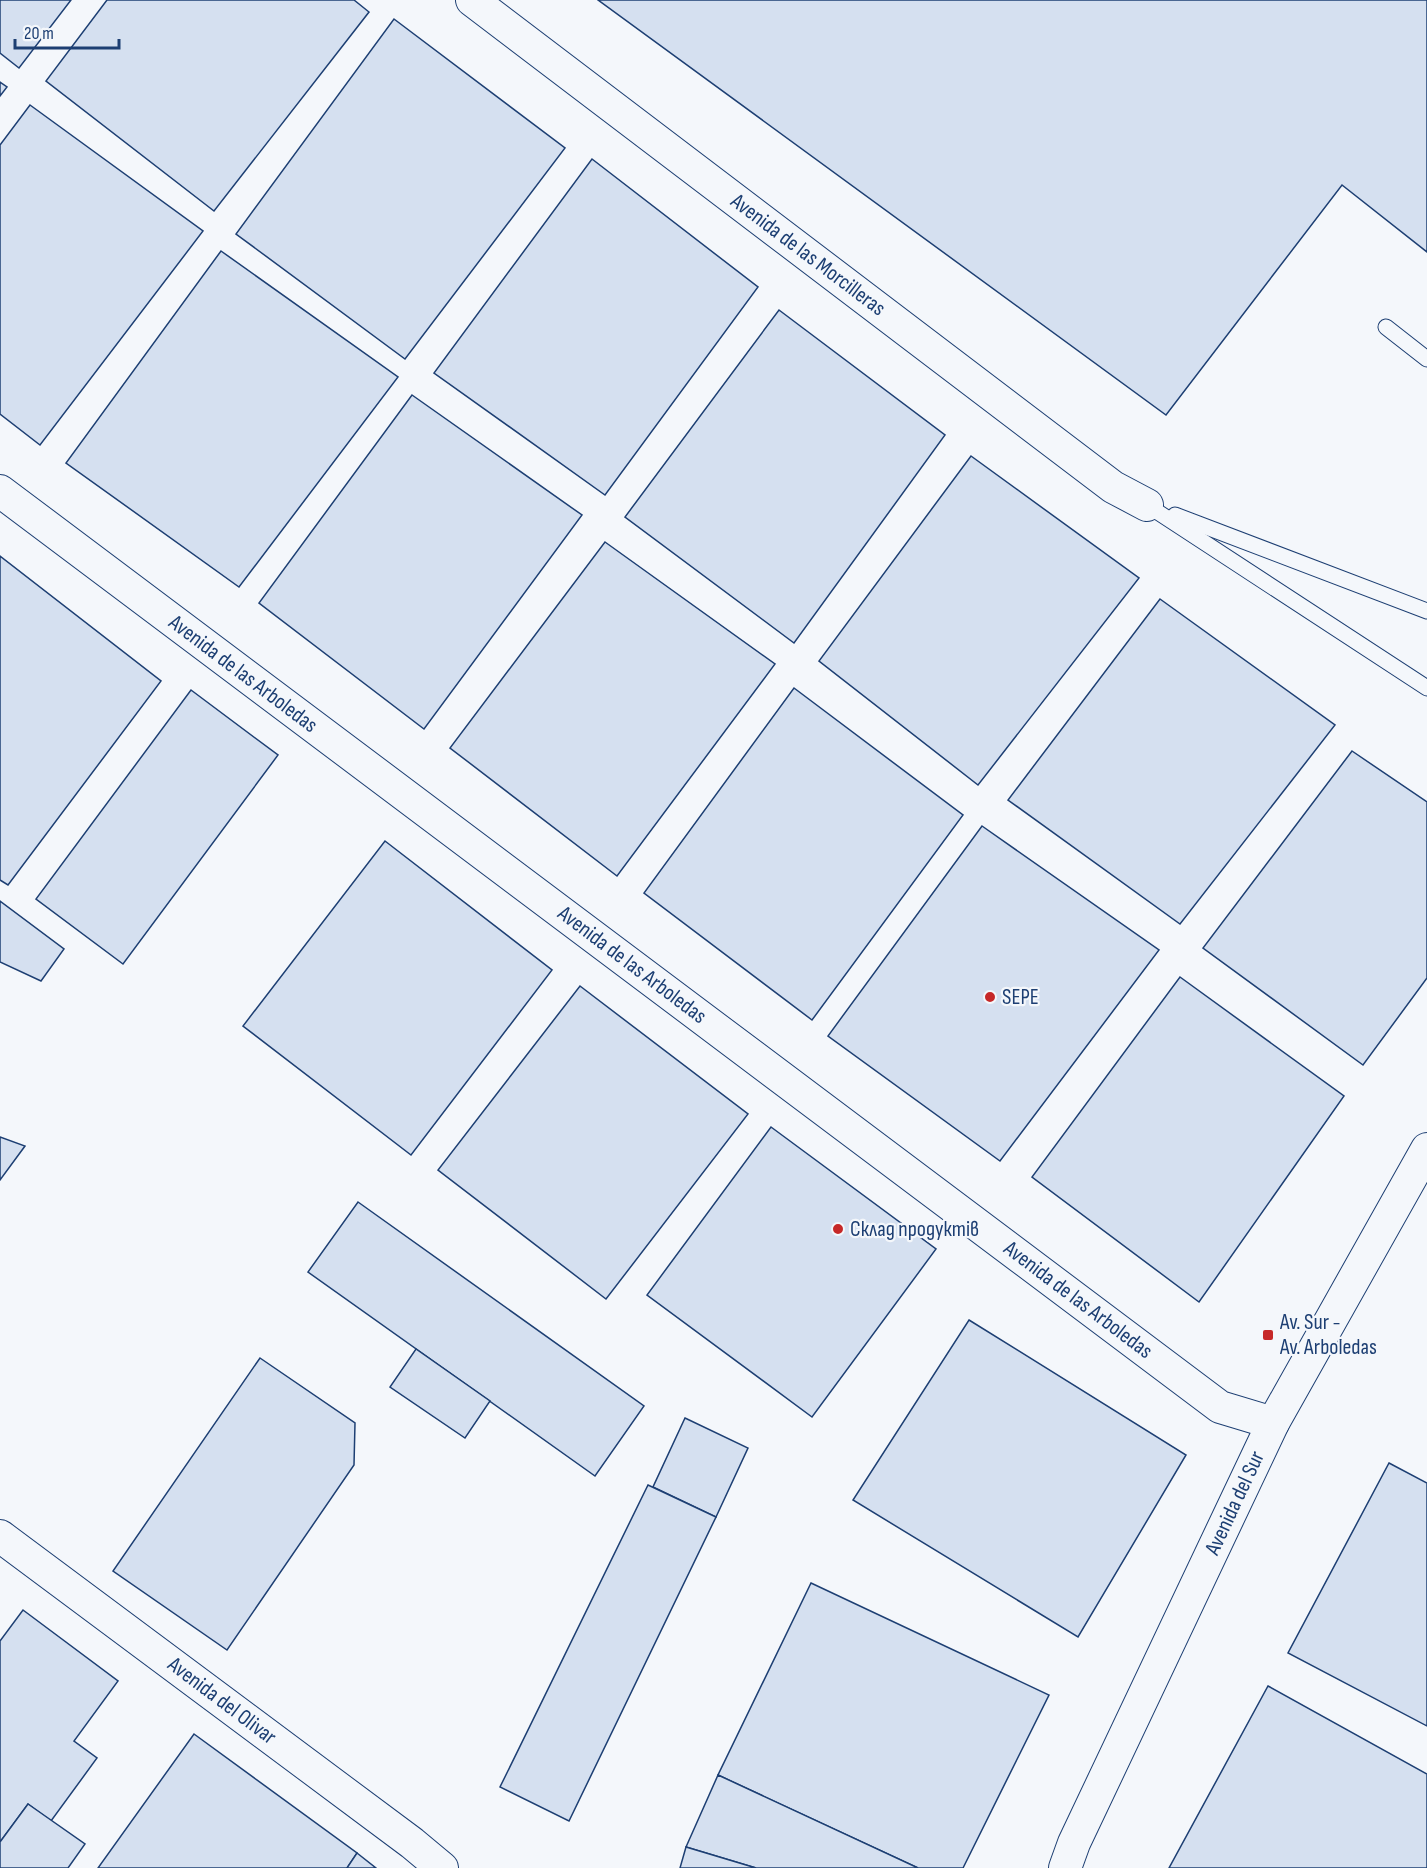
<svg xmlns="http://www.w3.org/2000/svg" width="1427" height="1868" viewBox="0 0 1427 1868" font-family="'Sofia Sans Condensed',sans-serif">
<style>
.building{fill:#d5e0f0;stroke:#1d3f73;stroke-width:1.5}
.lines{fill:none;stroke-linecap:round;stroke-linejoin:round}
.lane-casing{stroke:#1d3f73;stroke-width:17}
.street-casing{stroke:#1d3f73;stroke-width:34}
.lane{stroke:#f4f7fb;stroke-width:15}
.street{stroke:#f4f7fb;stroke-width:32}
.poi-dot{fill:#c62828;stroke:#f4f7fb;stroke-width:2}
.labels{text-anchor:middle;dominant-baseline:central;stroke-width:4.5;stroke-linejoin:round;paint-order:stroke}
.street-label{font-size:22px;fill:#1d3f73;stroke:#f4f7fb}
.poi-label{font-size:22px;fill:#1d3f73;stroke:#f4f7fb;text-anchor:start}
</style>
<rect width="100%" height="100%" fill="#f4f7fb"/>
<g class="building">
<path d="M0 0H71L19 68 0 53Z"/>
<path d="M107 0H354L369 12 214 211 46 81Z"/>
<path d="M598 0H1427V252L1342 185 1166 415Z"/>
<path d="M394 19 565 148 405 359 236 234Z"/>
<path d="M0 82 7 87 0 96Z"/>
<path d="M30 105 203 231 40 445 0 414V145Z"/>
<path d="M592 159 758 287 605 495 434 373Z"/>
<path d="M221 251 398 377 239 587 66 463Z"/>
<path d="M779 310 945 435 794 643 625 517Z"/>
<path d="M412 395 582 515 424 729 259 603Z"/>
<path d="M971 456 1139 578 978 785 819 661Z"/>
<path d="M605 542 775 664 617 876 450 748Z"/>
<path d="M0 556 161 681 8 885 0 880Z"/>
<path d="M1160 599 1335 725 1180 924 1008 800Z"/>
<path d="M794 688 963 815 812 1020 644 893Z"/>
<path d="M191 690 278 755 123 964 36 899Z"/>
<path d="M1352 751 1427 802V978L1363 1065 1203 948Z"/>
<path d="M982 826 1159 950 1000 1161 828 1036Z"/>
<path d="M385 841 552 970 411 1155 243 1026Z"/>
<path d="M0 901 64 949 41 981 0 962Z"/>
<path d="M1180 977 1344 1096 1199 1302 1032 1177Z"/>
<path d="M580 986 748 1114 606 1299 438 1170Z"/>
<path d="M771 1127 936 1249 812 1417 647 1295Z"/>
<path d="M0 1137 25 1146 0 1180Z"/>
<path d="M358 1202 644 1406 595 1476 308 1272Z"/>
<path d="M969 1320 1186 1455 1078 1637 853 1500Z"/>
<path d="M416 1349 490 1401 465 1438 390 1387Z"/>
<path d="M260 1358 355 1423 354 1465 227 1650 113 1571Z"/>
<path d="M685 1418 748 1448 716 1517 653 1487Z"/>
<path d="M1389 1463 1427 1483V1726L1288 1653Z"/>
<path d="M648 1485 716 1517 569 1821 500 1787Z"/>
<path d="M811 1583 1049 1695 963 1868H918L718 1775Z"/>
<path d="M23 1610 118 1681 74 1741 97 1758 51 1821 28 1804 0 1842V1641Z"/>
<path d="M1268 1686 1427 1774V1868H1169Z"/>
<path d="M194 1734 357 1853 347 1868H98Z"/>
<path d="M718 1775 918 1868H756L686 1847Z"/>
<path d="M28 1804 85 1844 68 1868H0V1842Z"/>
<path d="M686 1847 756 1868H680Z"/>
<path d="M357 1853 376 1868H347Z"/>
</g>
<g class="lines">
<g class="lane-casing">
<g id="lane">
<path d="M1386 327 1427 359"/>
<path d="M1147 505 1427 688"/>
<path d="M1175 515 1427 611"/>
</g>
</g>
<g class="street-casing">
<g id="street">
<path d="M472 0 1113 487 1147 505"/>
<path d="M0 491 1220 1407 1273 1423"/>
<path d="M0 1536 412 1843 442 1868"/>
<path d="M1065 1868 1074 1843 1273 1423 1427 1149"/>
</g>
</g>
<use href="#lane" class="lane"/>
<use href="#street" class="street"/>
</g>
<g class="poi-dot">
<circle cx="990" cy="997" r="6"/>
<circle cx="838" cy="1229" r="6"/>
<rect x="1262" y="1329" width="12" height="12" rx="3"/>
</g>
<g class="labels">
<g class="street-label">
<text transform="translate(808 255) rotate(37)">Avenida de las Morcilleras</text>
<text transform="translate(243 674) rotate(37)">Avenida de las Arboledas</text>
<text transform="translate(632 965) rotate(37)">Avenida de las Arboledas</text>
<text transform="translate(1078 1300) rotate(37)">Avenida de las Arboledas</text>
<text transform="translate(1235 1503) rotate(-65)">Avenida del Sur</text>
<text transform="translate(222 1701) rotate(37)">Avenida del Olivar</text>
</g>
<g class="poi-label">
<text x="1002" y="997">SEPE</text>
<text x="850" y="1229">Склад продуктів</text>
<text x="1280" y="1322">Av. Sur -<tspan x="1280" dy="25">Av. Arboledas</tspan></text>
</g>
</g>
<path d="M15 39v9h104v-9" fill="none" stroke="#1d3f73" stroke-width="3"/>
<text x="24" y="39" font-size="18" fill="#1d3f73" stroke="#f4f7fb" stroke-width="4.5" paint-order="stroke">20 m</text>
</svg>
